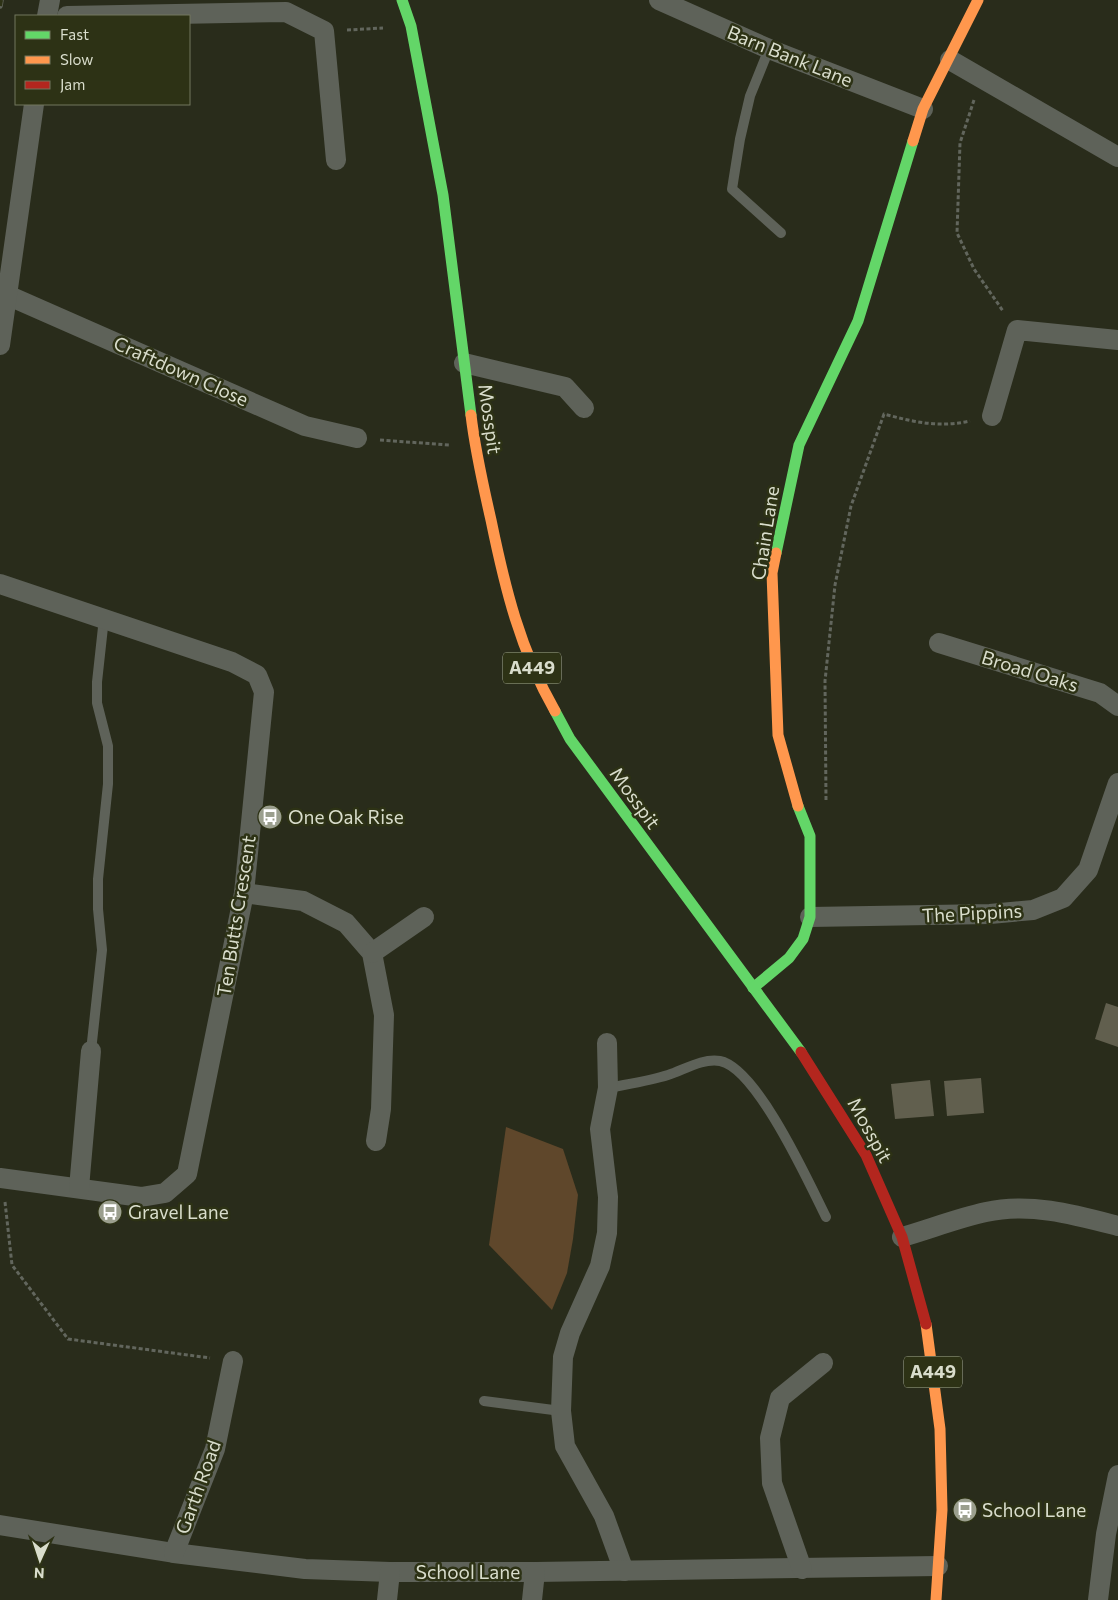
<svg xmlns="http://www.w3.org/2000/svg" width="1118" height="1600" font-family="Commissioner,sans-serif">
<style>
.green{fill:#5f472b}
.building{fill:#615f4e}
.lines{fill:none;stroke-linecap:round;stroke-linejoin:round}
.path{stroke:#62665d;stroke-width:3;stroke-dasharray:4 2.5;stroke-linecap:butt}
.lane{stroke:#5e6259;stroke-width:10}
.street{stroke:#5e6259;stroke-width:20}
.fast{stroke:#63d668;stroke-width:11}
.slow{stroke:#ff974d;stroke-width:11}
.jam{stroke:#b3261e;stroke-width:11}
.rail-casing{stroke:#606359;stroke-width:5.5}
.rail{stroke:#2d3215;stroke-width:4;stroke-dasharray:11;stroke-linecap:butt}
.labels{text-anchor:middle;stroke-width:5;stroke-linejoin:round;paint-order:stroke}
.shield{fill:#2d3215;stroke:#a5aa95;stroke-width:1}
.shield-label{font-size:18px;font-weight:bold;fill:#d9ddcc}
.street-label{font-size:19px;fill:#d9ddcc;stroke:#2d3215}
.poi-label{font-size:19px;fill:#d9ddcc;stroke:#2d3215;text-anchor:start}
</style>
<rect width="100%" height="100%" fill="#292c1b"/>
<path class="green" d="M506,1127L563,1149L578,1195L573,1239L567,1273L552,1310L489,1245Z"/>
<g class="building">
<path d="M1106,1003L1118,1007V1047L1095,1039Z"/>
<path d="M981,1078L984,1113L947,1116L944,1081Z"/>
<path d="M930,1080L934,1116L895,1119L891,1084Z"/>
</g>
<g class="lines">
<g class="path">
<path d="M347,30L383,28"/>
<path d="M974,100L960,143L957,233L974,269L1003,311"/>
<path d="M380,440L449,445"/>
<path d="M826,800L825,681L835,585L851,506L884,414C913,422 940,428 970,421"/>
<path d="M5,1202L12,1265L68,1339L210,1358"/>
</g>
<g class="lane">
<path d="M769,49L750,96L740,139L732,189L781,233"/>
<path d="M91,1051L102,950L98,909V879L108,784V746L97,703V682L104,618"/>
<path d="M608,1088C628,1084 649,1081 668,1075C684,1070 702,1058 720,1061C757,1068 809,1183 826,1217"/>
<path d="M484,1401L561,1411"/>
</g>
<g class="street">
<path d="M659,0L769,49L923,109"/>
<path d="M47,16L50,0"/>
<path d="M67,16L286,12L324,31L336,160"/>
<path d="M950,60L1118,157"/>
<path d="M7,295L305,426L357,438"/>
<path d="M0,345L34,104"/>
<path d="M464,363L565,387L584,408"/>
<path d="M992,416L1017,330L1118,340"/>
<path d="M0,584L232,662L257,675L264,692L244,893L187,1174L165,1193L141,1197L0,1178"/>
<path d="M939,643L1100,693L1118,706"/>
<path d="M244,893L303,901L346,923L372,953L384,1015L381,1109L376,1141"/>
<path d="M810,917L990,914L1033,910L1063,898L1088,870L1118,783"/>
<path d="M372,953L424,917"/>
<path d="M607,1043L608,1088L600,1129L608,1197L607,1233L600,1266L570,1333L563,1357L561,1411L565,1446L604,1516L624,1571"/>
<path d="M79,1188L91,1051"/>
<path d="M902,1237C930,1229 958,1218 986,1212C1030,1202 1076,1215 1118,1226"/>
<path d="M0,1525L174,1553L305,1569L390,1572H535L938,1566"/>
<path d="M174,1553L215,1449L233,1361"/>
<path d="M802,1569L772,1483L770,1438L780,1398L823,1363"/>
<path d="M387,1600L390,1572"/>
<path d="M532,1600L535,1572"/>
<path d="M1098,1600L1106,1534L1118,1475"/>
</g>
<g class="fast">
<path d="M402,0L411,26L443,195L471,415"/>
<path d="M776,553L799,445L858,321L913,141"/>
<path d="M555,711L570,739L801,1052"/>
<path d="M753,988L789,958L803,939L810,917V836L798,806"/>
</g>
<g class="slow">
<path d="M913,141L923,109L978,0"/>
<path d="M471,415C475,450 483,485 491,520C505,588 520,650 555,711"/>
<path d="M776,553L772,573L778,735L798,806"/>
<path d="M926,1324L940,1429L942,1510L936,1600"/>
</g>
<path class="jam" d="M801,1052L866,1155L902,1237L926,1324"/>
<defs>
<path id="rail" d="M0,6L1,0"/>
</defs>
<use href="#rail" class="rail-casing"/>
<use href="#rail" class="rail"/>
</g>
<defs>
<symbol id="bus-disc" viewBox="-11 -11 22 22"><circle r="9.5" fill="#9b9f8e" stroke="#2d3215"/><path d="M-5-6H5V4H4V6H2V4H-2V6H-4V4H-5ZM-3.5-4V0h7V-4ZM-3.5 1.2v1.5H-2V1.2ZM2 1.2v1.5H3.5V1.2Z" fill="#fff"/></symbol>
</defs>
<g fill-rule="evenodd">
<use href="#bus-disc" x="256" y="803" width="28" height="28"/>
<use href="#bus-disc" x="96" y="1198" width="28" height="28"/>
<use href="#bus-disc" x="951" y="1496" width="28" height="28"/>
</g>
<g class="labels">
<g class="shield">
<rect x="503" y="652.5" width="58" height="31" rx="4"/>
<rect x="904" y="1356.5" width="58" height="31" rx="4"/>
</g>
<g class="shield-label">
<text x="532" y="674">A449</text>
<text x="933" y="1378">A449</text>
</g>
<g class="street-label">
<text transform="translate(790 56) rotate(22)" y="7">Barn Bank Lane</text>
<text transform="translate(181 371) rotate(24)" y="7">Craftdown Close</text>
<text transform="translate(490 419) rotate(82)" y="7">Mosspit</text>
<text transform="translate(765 533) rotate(-81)" y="7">Chain Lane</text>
<text transform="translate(1030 671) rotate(17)" y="7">Broad Oaks</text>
<text transform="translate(635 798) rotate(54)" y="7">Mosspit</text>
<text transform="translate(972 913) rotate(-3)" y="7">The Pippins</text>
<text transform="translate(236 916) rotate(-81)" y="7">Ten Butts Crescent</text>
<text transform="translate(870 1130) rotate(61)" y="7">Mosspit</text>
<text transform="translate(198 1487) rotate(-70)" y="7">Garth Road</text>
<text x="468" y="1579">School Lane</text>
</g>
<g class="poi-label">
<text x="288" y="824">One Oak Rise</text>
<text x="128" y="1219">Gravel Lane</text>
<text x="982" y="1517">School Lane</text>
</g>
</g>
<rect x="15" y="15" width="175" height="90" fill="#2d3215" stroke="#72765e"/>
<rect x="25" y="31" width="25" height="8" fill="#63d668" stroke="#72765e"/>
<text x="60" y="40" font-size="15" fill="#d9ddcc">Fast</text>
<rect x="25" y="56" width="25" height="8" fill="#ff974d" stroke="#72765e"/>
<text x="60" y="65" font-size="15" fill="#d9ddcc">Slow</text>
<rect x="25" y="81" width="25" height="8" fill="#b3261e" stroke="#72765e"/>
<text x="60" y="90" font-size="15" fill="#d9ddcc">Jam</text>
<g transform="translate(40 1560) rotate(183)" stroke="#2d3215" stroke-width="4" paint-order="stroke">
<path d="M0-4L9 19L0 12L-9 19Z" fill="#d9ddcc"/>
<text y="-8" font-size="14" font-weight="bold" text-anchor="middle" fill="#d9ddcc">N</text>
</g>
</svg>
